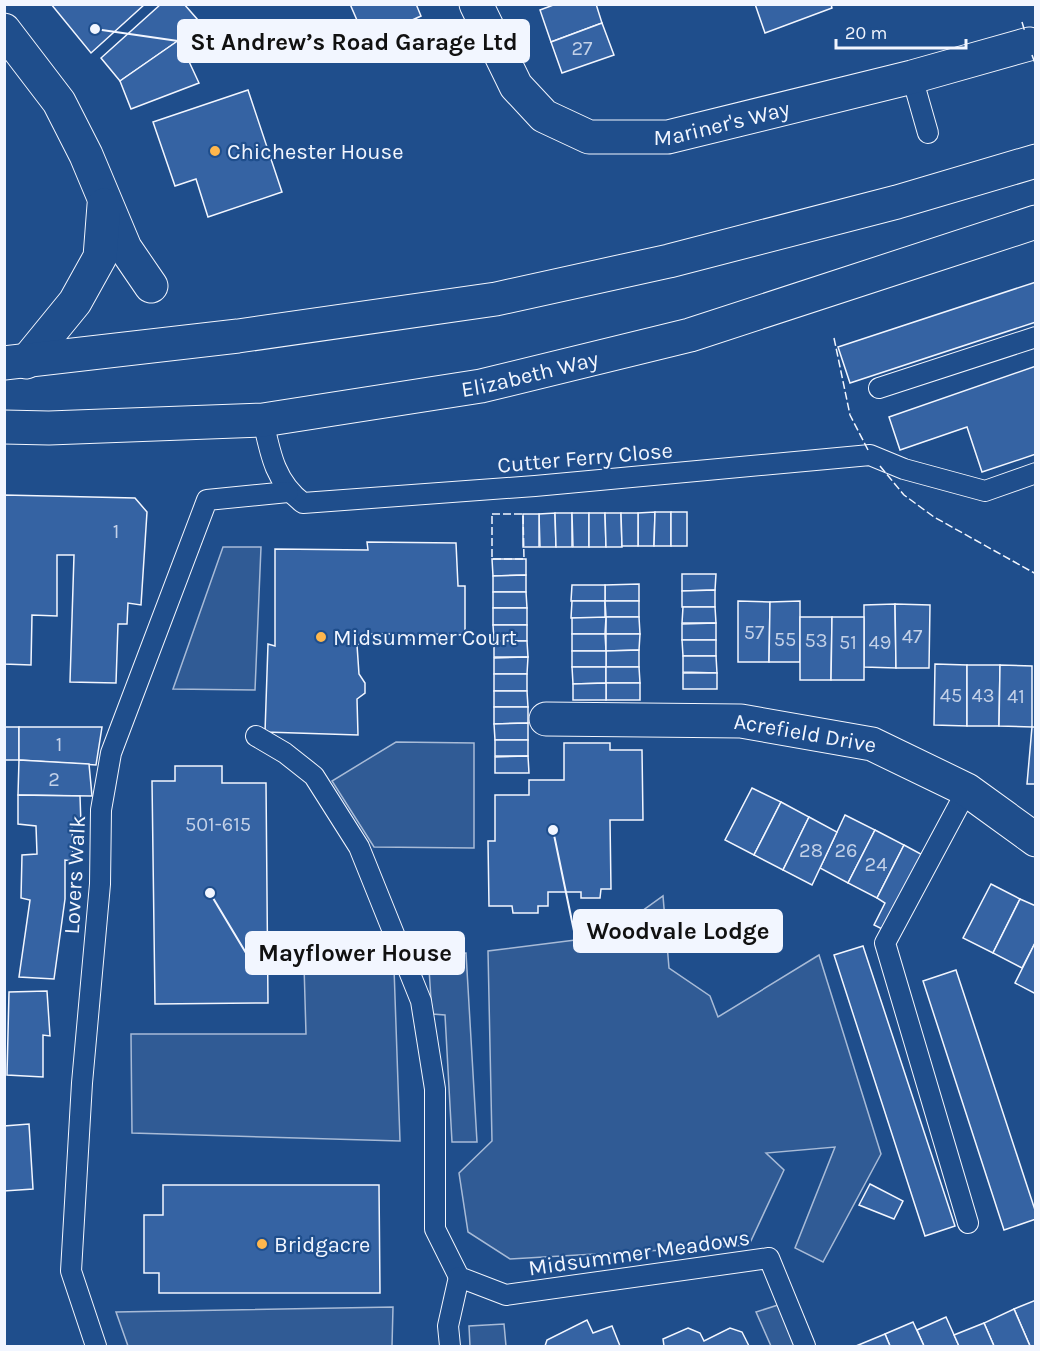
<svg xmlns="http://www.w3.org/2000/svg" width="1040" height="1351" font-family="Karla,sans-serif">
<style>
.built{fill:#305b95;stroke:#a8bbd7;stroke-width:1.5}
.building{fill:#3563a3;stroke:#f2f6ff;stroke-width:1.5}
.lines{fill:none;stroke-linecap:round;stroke-linejoin:round}
.service-casing{stroke:#f2f6ff;stroke-width:22}
.minor-casing{stroke:#f2f6ff;stroke-width:35}
.primary-casing{stroke:#f2f6ff;stroke-width:35}
.service{stroke:#1f4e8c;stroke-width:20}
.minor{stroke:#1f4e8c;stroke-width:33}
.primary{stroke:#1f4e8c;stroke-width:33}
.fence{stroke:#f2f6ff;stroke-width:1.5;stroke-dasharray:8 3;stroke-linecap:butt}
.poi-dot{fill:#ffb74d;stroke:#1f4e8c;stroke-width:2}
.labels{text-anchor:middle;stroke-width:4.5;stroke-linejoin:round;paint-order:stroke}
.number-label{font-size:20px;fill:#c3d1e8}
.street-label{font-size:22px;fill:#f2f6ff;stroke:#1f4e8c}
.poi-label{font-size:22px;fill:#f2f6ff;stroke:#1f4e8c;text-anchor:start}
.leader{fill:none;stroke:#f2f6ff;stroke-width:2}
.callout-dot{fill:#f2f6ff;stroke:#1f4e8c;stroke-width:2}
.callout{fill:#f2f6ff;stroke:#f2f6ff;stroke-width:2}
.callout-label{font-size:24px;text-anchor:middle;font-weight:bold;fill:#111}
</style>
<rect width="100%" height="100%" fill="#1f4e8c"/>
<g class="built">
<path d="M223,547H261L255,690L173,689Z"/>
<path d="M396,742L474,743V848L374,847L332,781Z"/>
<path d="M663,896L669,968L710,996L718,1017L819,955L881,1154L823,1262L795,1248L835,1147L766,1153L784,1170L749,1245L510,1259L468,1232L459,1173L492,1141L488,951L607,936Z"/>
<path d="M466,953L477,1142H452L445,1015L432,1014L428,954Z"/>
<path d="M304,965L394,968L400,1141L132,1133L131,1034H306Z"/>
<path d="M778,1305L795,1346H771L756,1312Z"/>
<path d="M393,1307L392,1346H128L116,1312Z"/>
<path d="M504,1324L506,1346H470L469,1326Z"/>
</g>
<g class="building">
<path d="M51,4H145L91,53Z"/>
<path d="M161,4H184L198,20L179,40L120,81L101,58Z"/>
<path d="M350,4H416L421,16L366,41Z"/>
<path d="M556,4H596L602,23L551,42L540,10Z"/>
<path d="M755,4H831L832,8L765,33Z"/>
<path d="M602,23L614,55L562,73L551,42Z"/>
<path d="M179,40L199,83L131,109L120,81Z"/>
<path d="M248,90L282,192L208,217L196,179L175,186L153,122Z"/>
<path d="M1036,282V322L850,383L838,347Z"/>
<path d="M1036,366V454L982,472L967,427L900,450L889,417Z"/>
<path d="M4,495L135,498L147,512L141,605L128,603L127,624H118L116,683L70,682L74,555H57V616L32,615L31,665L4,664Z"/>
<path d="M655,512L654,546H638V513Z"/>
<path d="M655,512H671V546H654Z"/>
<rect x="671" y="512" width="16" height="34"/>
<path d="M555,513L556,547H540L539,514Z"/>
<path d="M555,513H572V547H556Z"/>
<path d="M572,513H589V547H573Z"/>
<path d="M589,513H605L606,547H589Z"/>
<path d="M605,513H621L622,547H606Z"/>
<path d="M621,513H638V546H622Z"/>
<rect x="523" y="514" width="16" height="33"/>
<path d="M367,542L456,543L458,586H465V635L423,634L416,640H408L402,634H371L357,645L359,674L365,683V693L357,699L358,735L265,732L268,644L275,646V549L368,550Z"/>
<path d="M492,559H526V575L493,576Z"/>
<path d="M682,574H716L715,590L682,591Z"/>
<path d="M526,575V592H493V576Z"/>
<path d="M639,584V601H605V585Z"/>
<path d="M572,585H605V601H571Z"/>
<path d="M715,590V607H682V591Z"/>
<path d="M493,592H526L527,608H493Z"/>
<path d="M572,601H605V618H571Z"/>
<path d="M605,601H639V617H606Z"/>
<path d="M738,601L770,602L769,662H738Z"/>
<path d="M800,601V662H769L770,602Z"/>
<path d="M895,604L896,668L864,667V605Z"/>
<path d="M895,604L930,605L929,668H896Z"/>
<path d="M683,607H715L716,623H682Z"/>
<rect x="493" y="608" width="34" height="17"/>
<path d="M606,617H639L640,634H606Z"/>
<path d="M606,617L605,634H572V618Z"/>
<path d="M800,617H832L831,680H800Z"/>
<path d="M832,617H864V680H831Z"/>
<path d="M716,623V640H682V624Z"/>
<path d="M493,625H527V641H494Z"/>
<path d="M572,634H605L606,651H572Z"/>
<path d="M606,634H640L639,650L606,651Z"/>
<path d="M682,640H716V656H683Z"/>
<path d="M494,641H527L528,657H494Z"/>
<path d="M639,650V667H606V651Z"/>
<rect x="572" y="651" width="34" height="16"/>
<path d="M683,656H716L717,673L683,672Z"/>
<path d="M528,657L527,674H494V658Z"/>
<path d="M935,664L967,665V726L934,725Z"/>
<path d="M967,665H1000L999,726H967Z"/>
<path d="M1000,665L1032,666V727L999,726Z"/>
<path d="M572,667H606V683L573,684Z"/>
<path d="M606,667H639L640,683H606Z"/>
<rect x="683" y="673" width="34" height="16"/>
<rect x="494" y="674" width="33" height="17"/>
<rect x="606" y="683" width="34" height="17"/>
<path d="M606,683V700H573V684Z"/>
<path d="M494,691H527L528,707H494Z"/>
<path d="M494,707H528V723L494,724Z"/>
<path d="M528,723V740H495L494,724Z"/>
<rect x="4" y="727" width="15" height="33"/>
<path d="M19,727H102L96,765L19,760Z"/>
<path d="M1032,727H1036V784H1027Z"/>
<rect x="495" y="740" width="33" height="16"/>
<path d="M564,743H610V750H642L643,820H610L611,889H601L600,898H581V892H548V906H538V913H513L512,906H489L488,841H495V795H529V780H564Z"/>
<path d="M528,756L529,773H495V757Z"/>
<path d="M19,760L89,764L92,796L18,795Z"/>
<path d="M175,766H222V783H266L268,1003L155,1004L152,781H175Z"/>
<path d="M752,788L781,802L754,855L725,840Z"/>
<path d="M18,795L80,796L81,825H72L73,861L65,860V899L54,979L19,977L30,900L21,898L22,855L37,854L36,826L18,824Z"/>
<path d="M781,802L809,817L783,870L754,855Z"/>
<path d="M845,815L875,830L848,883L820,868Z"/>
<path d="M809,817L837,832L812,885L783,870Z"/>
<path d="M875,830L904,845L877,898L848,883Z"/>
<path d="M904,845L932,860L896,936L874,925L885,903L877,898Z"/>
<path d="M991,884L1020,899L993,953L963,938Z"/>
<path d="M1020,899L1036,906V941L1022,968L993,953Z"/>
<path d="M1036,941V994L1015,983Z"/>
<path d="M863,946L955,1226L925,1236L834,955Z"/>
<path d="M956,970L1036,1213V1219L1004,1230L923,981Z"/>
<path d="M47,991L50,1036L43,1035V1077L7,1075L9,992Z"/>
<path d="M29,1124L33,1189L4,1191V1126Z"/>
<path d="M870,1184L903,1201L894,1219L859,1205Z"/>
<path d="M163,1185H379L380,1293H159V1273H144V1215H163Z"/>
<path d="M1036,1300V1346H1030L1014,1309Z"/>
<path d="M1014,1309L1030,1346H994L984,1323Z"/>
<path d="M946,1317L959,1346H924L917,1330Z"/>
<path d="M587,1320L593,1333L612,1326L620,1346H545L547,1340Z"/>
<path d="M913,1322L924,1346H890L885,1334Z"/>
<path d="M984,1323L994,1346H959L954,1335Z"/>
<path d="M688,1328L700,1333L704,1341L730,1328L742,1332L749,1346H664L663,1339Z"/>
<path d="M885,1334L890,1346H856Z"/>
</g>
<g class="lines">
<defs>
<g id="service">
<path d="M912,77L928,133"/>
<path d="M879,388L1036,337"/>
<path d="M263,420C270,453 275,482 303,503L535,486L870,455L904,469L985,491L1036,473"/>
<path d="M256,736L285,753L314,776L359,847L421,1001L435,1089V1229L459,1277L506,1295L769,1258L805,1346"/>
<path d="M967,790L885,943L968,1223"/>
<path d="M96,1346L71,1271L82,1083L100,884L101,810L111,753L207,500L288,492"/>
<path d="M450,1346L448,1326L459,1277"/>
</g>
<g id="minor">
<path id="s1" d="M476,4L516,86L544,116L589,137H668L912,77L1029,44"/>
<path d="M4,30L59,102L86,155L125,248L151,286"/>
<path d="M26,362L75,302L100,257L104,205"/>
<path id="s2" d="M546,719L741,721L872,744L967,790L1036,840"/>
</g>
<g id="primary">
<path d="M4,363L238,336L496,299L669,261L897,202L1036,161"/>
<path id="s3" d="M4,427L49,428L263,420L481,386L690,335L1036,222"/>
</g>
</defs>
<use href="#service" class="service-casing"/>
<use href="#minor" class="minor-casing"/>
<use href="#primary" class="primary-casing"/>
<use href="#service" class="service"/>
<use href="#minor" class="minor"/>
<use href="#primary" class="primary"/>
<g class="fence">
<path d="M1022,22L1025,32"/>
<path d="M1032,55L1036,66"/>
<path d="M834,338L850,415L868,450"/>
<path d="M880,466L904,495L934,517L1036,574"/>
<path d="M492,514H523L524,559H492Z"/>
</g>
</g>
<g class="poi-dot">
<circle cx="215" cy="151" r="6"/>
<circle cx="321" cy="637" r="6"/>
<circle cx="262" cy="1244" r="6"/>
</g>
<g class="labels">
<g class="number-label">
<text x="582" y="55">27</text>
<text x="116" y="538">1</text>
<text x="754" y="639">57</text>
<text x="912" y="643">47</text>
<text x="785" y="646">55</text>
<text x="816" y="647">53</text>
<text x="848" y="649">51</text>
<text x="880" y="649">49</text>
<text x="951" y="702">45</text>
<text x="983" y="702">43</text>
<text x="1016" y="703">41</text>
<text x="59" y="751">1</text>
<text x="54" y="786">2</text>
<text x="218" y="831">501-615</text>
<text x="811" y="857">28</text>
<text x="846" y="857">26</text>
<text x="876" y="871">24</text>
</g>
<g class="street-label">
<text dy="8" stroke="none"><textPath href="#s1" startOffset="316">Mariner's Way</textPath></text>
<text dy="8" stroke="none"><textPath href="#s3" startOffset="530">Elizabeth Way</textPath></text>
<text transform="translate(585 457) rotate(-5)" y="8">Cutter Ferry Close</text>
<text dy="8" stroke="none"><textPath href="#s2" startOffset="260">Acrefield Drive</textPath></text>
<text transform="translate(74 875) rotate(-87)" y="8">Lovers Walk</text>
<text transform="translate(639 1252) rotate(-8)" y="8">Midsummer Meadows</text>
</g>
<g class="poi-label">
<text x="227" y="159">Chichester House</text>
<text x="333" y="645">Midsummer Court</text>
<text x="274" y="1252">Bridgacre</text>
</g>
</g>
<path class="leader" d="M95 29L178 41M553 830L574 931M210 893L246 953"/>
<g class="callout-dot">
<circle cx="95" cy="29" r="6"/>
<circle cx="553" cy="830" r="6"/>
<circle cx="210" cy="893" r="6"/>
</g>
<g class="callout">
<rect x="178" y="20" width="351" height="42" rx="6"/>
<rect x="574" y="910" width="208" height="42" rx="6"/>
<rect x="246" y="932" width="218" height="42" rx="6"/>
</g>
<g class="callout-label">
<text x="354" y="50">St Andrew’s Road Garage Ltd</text>
<text x="678" y="939">Woodvale Lodge</text>
<text x="355" y="961">Mayflower House</text>
</g>
<rect width="1040" height="1351" fill="none" stroke="#f2f6ff" stroke-width="12"/>
<path d="M836 39v9h130v-9" fill="none" stroke="#f2f6ff" stroke-width="3"/>
<text x="845" y="39" font-size="18" fill="#f2f6ff" stroke="#1f4e8c" stroke-width="4.5" paint-order="stroke">20 m</text>
</svg>
